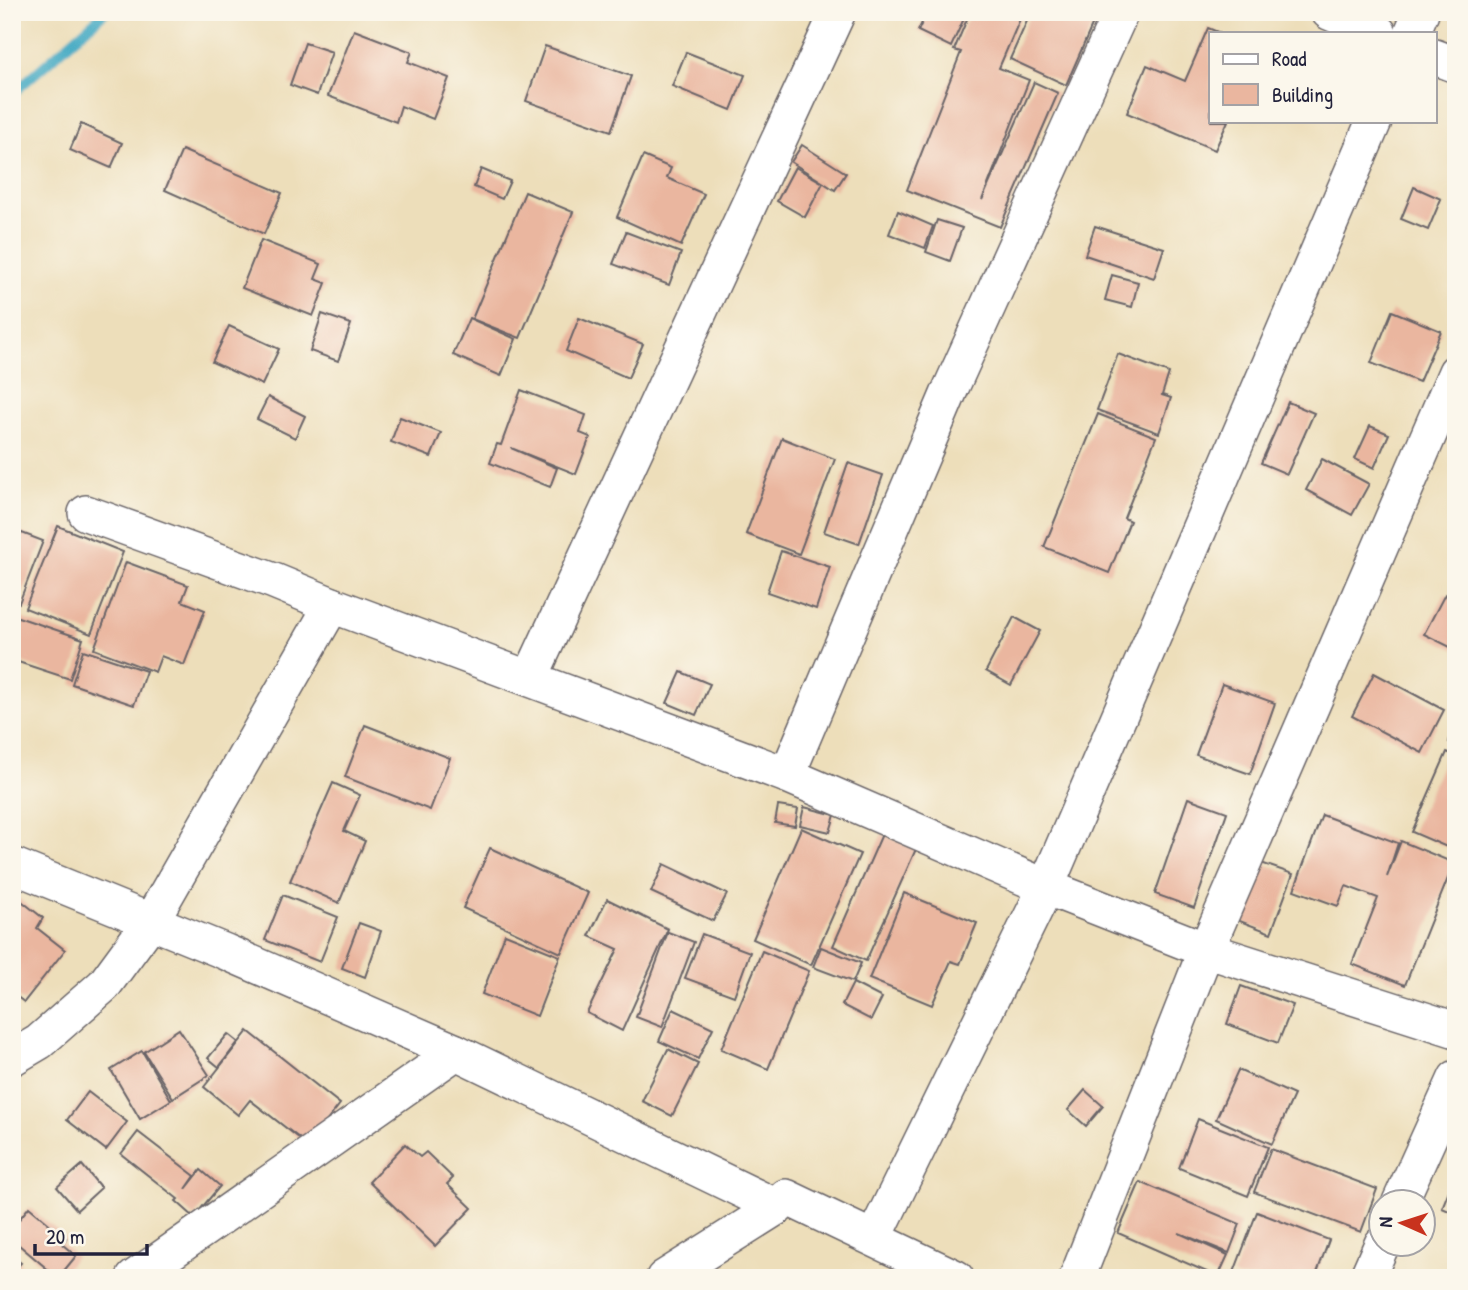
<svg xmlns="http://www.w3.org/2000/svg" width="1468" height="1290" font-family="'Patrick Hand',sans-serif">
<style>
.lines{fill:none;stroke-linecap:round;stroke-linejoin:round}
.stream{stroke:#43a9c3;stroke-width:10}
.building{fill:#eab69f}
.street-casing{stroke:#696467;stroke-width:38}
.street{stroke:#fff;stroke-width:35}
</style>
<rect width="100%" height="100%" fill="#fbf7ec"/>
<filter id="ink" filterUnits="userSpaceOnUse"><feTurbulence type="fractalNoise" baseFrequency=".0143" numOctaves="2"/><feDisplacementMap in="SourceGraphic" scale="14" xChannelSelector="R" yChannelSelector="G"/><feConvolveMatrix kernelMatrix="1 2 1 2 8 2 1 2 1" color-interpolation-filters="sRGB"/></filter>
<filter id="wash" filterUnits="userSpaceOnUse"><feTurbulence type="fractalNoise" baseFrequency=".00686" numOctaves="4" result="noise"/><feDisplacementMap in="SourceGraphic" scale="28" xChannelSelector="R" yChannelSelector="G"/><feGaussianBlur stdDeviation="1.57" result="paint"/><feColorMatrix in="noise" values="0 0 0 0 0 0 0 0 0 0 0 0 0 0 0 0 0 1.4 0 .05"/><feComposite in="paint" operator="in"/></filter>
<g filter="url(#wash)">
<rect width="100%" height="100%" fill="#eddeba"/>
<g class="lines">
<path class="stream" d="M12,94L105,12"/>
</g>
<g id="blocks">
<g class="building">
<path d="M927,12H967L951,47L918,31Z"/>
<path d="M970,12H1023L999,68L1029,80L982,200L1034,82L1058,93L1000,227L907,190L961,52L954,50Z"/>
<path d="M1031,12H1098L1066,85L1010,59Z"/>
<path d="M1208,28L1220,33H1211V121H1228L1215,150L1127,113L1147,65L1185,81Z"/>
<path d="M354,30L412,52L408,62L449,78L433,119L401,106L396,122L328,96Z"/>
<path d="M305,43L332,52L317,95L290,85Z"/>
<path d="M545,46L631,76L611,131L526,101Z"/>
<path d="M686,52L745,75L731,110L672,86Z"/>
<path d="M81,124L122,143L111,168L70,150Z"/>
<path d="M802,145L846,173L835,190L791,162Z"/>
<path d="M182,150L282,193L264,234L165,190Z"/>
<path d="M643,156L671,168L667,178L704,194L681,246L617,217Z"/>
<path d="M795,167L823,183L805,217L777,201Z"/>
<path d="M481,169L510,181L502,199L474,187Z"/>
<path d="M1414,187L1441,199L1428,230L1401,219Z"/>
<path d="M525,192L573,212L520,338L472,319Z"/>
<path d="M898,211L933,226L925,248L889,234Z"/>
<path d="M937,220L962,228L950,261L926,252Z"/>
<path d="M1095,226L1164,248L1154,278L1085,255Z"/>
<path d="M626,232L681,253L669,285L613,264Z"/>
<path d="M261,240L321,264L315,279L326,283L313,316L242,288Z"/>
<path d="M1112,275L1138,282L1132,307L1105,300Z"/>
<path d="M1392,311L1441,331L1419,382L1371,363Z"/>
<path d="M322,314L351,324L338,361L310,351Z"/>
<path d="M469,318L516,339L501,376L453,355Z"/>
<path d="M579,318L643,344L628,378L566,351Z"/>
<path d="M229,326L279,349L262,385L212,362Z"/>
<path d="M1118,354L1169,373L1162,395L1171,398L1159,433L1097,410Z"/>
<path d="M521,390L586,415L580,433L590,437L576,474L511,448L557,468L550,487L490,463L497,444L501,445Z"/>
<path d="M268,397L305,416L295,438L257,419Z"/>
<path d="M1288,402L1314,413L1287,474L1261,463Z"/>
<path d="M1098,414L1156,437L1124,518L1130,521L1109,573L1044,547Z"/>
<path d="M400,417L441,433L431,457L391,442Z"/>
<path d="M1370,426L1389,434L1374,468L1355,459Z"/>
<path d="M782,438L835,459L799,554L746,534Z"/>
<path d="M1322,459L1369,484L1352,515L1306,490Z"/>
<path d="M848,463L883,475L859,544L824,532Z"/>
<path d="M58,526L123,552L91,634L25,608Z"/>
<path d="M14,530L43,541L19,603L12,600V534Z"/>
<path d="M781,551L830,567L816,609L767,592Z"/>
<path d="M126,562L188,585L182,601L205,610L184,665L161,656L155,672L94,649Z"/>
<path d="M1445,594L1456,600V650L1424,634Z"/>
<path d="M12,615L83,639L70,679L12,660Z"/>
<path d="M1014,617L1040,631L1011,685L986,671Z"/>
<path d="M83,650L146,671L134,705L72,684Z"/>
<path d="M681,672L710,684L696,715L667,703Z"/>
<path d="M1374,673L1444,710L1422,753L1352,716Z"/>
<path d="M1222,684L1275,703L1250,774L1196,755Z"/>
<path d="M1455,718H1456V744L1449,742Z"/>
<path d="M365,725L450,758L430,810L345,777Z"/>
<path d="M1447,752L1456,756V851L1412,832Z"/>
<path d="M333,783L360,795L344,831L365,841L339,903L290,881Z"/>
<path d="M1188,798L1227,812L1194,908L1155,894Z"/>
<path d="M778,806L798,809L795,826L775,823Z"/>
<path d="M804,807L835,815L830,832L800,825Z"/>
<path d="M1322,815L1398,843L1387,877L1401,841L1454,863L1405,985L1352,964L1378,898L1346,886L1338,906L1294,890Z"/>
<path d="M801,828L860,854L811,965L753,939Z"/>
<path d="M882,834L916,849L866,961L833,946Z"/>
<path d="M490,848L588,893L561,953L463,908Z"/>
<path d="M1258,862L1293,874L1271,933L1237,920Z"/>
<path d="M664,864L727,894L713,921L651,892Z"/>
<path d="M904,893L977,923L960,964L951,961L932,1005L869,979Z"/>
<path d="M14,895L43,918L37,928L65,950L24,1002L12,993V898Z"/>
<path d="M283,895L338,917L320,962L265,940Z"/>
<path d="M607,899L668,929L622,1031L587,1013L618,949L589,936Z"/>
<path d="M359,923L381,931L365,977L342,968Z"/>
<path d="M668,932L694,942L662,1027L636,1017Z"/>
<path d="M505,934L560,956L537,1016L482,994Z"/>
<path d="M702,934L750,952L734,996L685,978Z"/>
<path d="M821,947L861,963L853,982L813,967Z"/>
<path d="M762,951L809,971L768,1069L721,1049Z"/>
<path d="M853,983L882,998L871,1020L842,1005Z"/>
<path d="M1241,986L1293,1005L1278,1043L1227,1024Z"/>
<path d="M673,1009L713,1028L698,1059L659,1041Z"/>
<path d="M179,1029L209,1075L173,1098L144,1052Z"/>
<path d="M248,1031L340,1104L308,1145L250,1100L238,1115L204,1087Z"/>
<path d="M228,1034L238,1042L219,1067L208,1058Z"/>
<path d="M668,1049L698,1064L672,1116L642,1101Z"/>
<path d="M142,1051L171,1100L140,1119L111,1070Z"/>
<path d="M1238,1070L1294,1095L1272,1144L1216,1119Z"/>
<path d="M1085,1090L1103,1106L1086,1126L1068,1110Z"/>
<path d="M88,1092L127,1122L106,1150L67,1120Z"/>
<path d="M1198,1119L1268,1147L1248,1196L1179,1168Z"/>
<path d="M138,1132L195,1176L186,1189L201,1170L220,1186L194,1217L176,1201L178,1199L121,1154Z"/>
<path d="M405,1144L420,1157L426,1152L453,1178L447,1184L472,1208L435,1246L369,1182Z"/>
<path d="M1271,1149L1377,1189L1361,1232L1254,1192Z"/>
<path d="M82,1165L101,1188L77,1210L57,1187Z"/>
<path d="M1140,1182L1240,1224L1229,1253L1179,1233L1228,1255L1218,1277L1118,1233Z"/>
<path d="M1452,1183L1456,1185V1214L1442,1208Z"/>
<path d="M29,1207L66,1238L62,1244L76,1256L58,1278L12,1239V1228Z"/>
<path d="M1257,1212L1329,1240L1315,1278H1239L1233,1275Z"/>
<path d="M12,1256L21,1263L12,1273Z"/>
</g>
</g>
</g>
<g filter="url(#ink)">
<use href="#blocks" fill-opacity="0" stroke="#696467" stroke-width="2"/>
<g class="lines">
<defs>
<g id="street">
<path d="M1329,12L1379,33"/>
<path d="M1412,33L1421,12"/>
<path d="M1435,57L1456,65"/>
<path d="M86,513L274,581L332,605L787,775L1046,887L1206,950L1456,1030"/>
<path d="M530,678L838,12"/>
<path d="M787,775L950,390L1121,12"/>
<path d="M12,865L226,952L456,1052L777,1207L786,1197L956,1278"/>
<path d="M12,1058L39,1042L104,985L151,921L332,605"/>
<path d="M1400,1202L1456,1078"/>
<path d="M874,1238L1046,887L1374,121"/>
<path d="M134,1278L456,1052"/>
<path d="M664,1278L777,1207"/>
<path d="M1077,1278L1206,950L1456,372"/>
<path d="M1367,1278L1382,1244"/>
</g>
</defs>
<use href="#street" class="street-casing"/>
<use href="#street" class="street"/>
</g>
</g>
<rect width="1468" height="1290" fill="none" stroke="#fbf7ec" stroke-width="42"/>
<rect x="1209" y="32" width="228" height="91" fill="#fbf7ec" stroke="#a4a2a5" stroke-width="2"/>
<rect x="1223" y="54" width="35" height="10" fill="#ffffff" stroke="#a4a2a5" stroke-width="2"/>
<text x="1272" y="66" font-size="21" fill="#22223b">Road</text>
<rect x="1223" y="84" width="35" height="21" fill="#eab69f" stroke="#a4a2a5" stroke-width="2"/>
<text x="1272" y="102" font-size="21" fill="#22223b">Building</text>
<g transform="translate(1402 1223) rotate(273)"><circle r="33" fill="#fbf7ec" stroke="#a4a2a5" stroke-width="2"/>
<path d="M0-5L12 26L0 18L-12 26Z" fill="#c8321e"/>
<text y="-10" font-size="19" font-weight="bold" text-anchor="middle" fill="#22223b">N</text>
</g>
<path d="M35 1244v10h112v-10" fill="none" stroke="#22223b" stroke-width="3.5"/>
<text x="46" y="1244" font-size="21" fill="#22223b" stroke="#fbf7ec" stroke-width="5" paint-order="stroke">20 m</text>
</svg>
